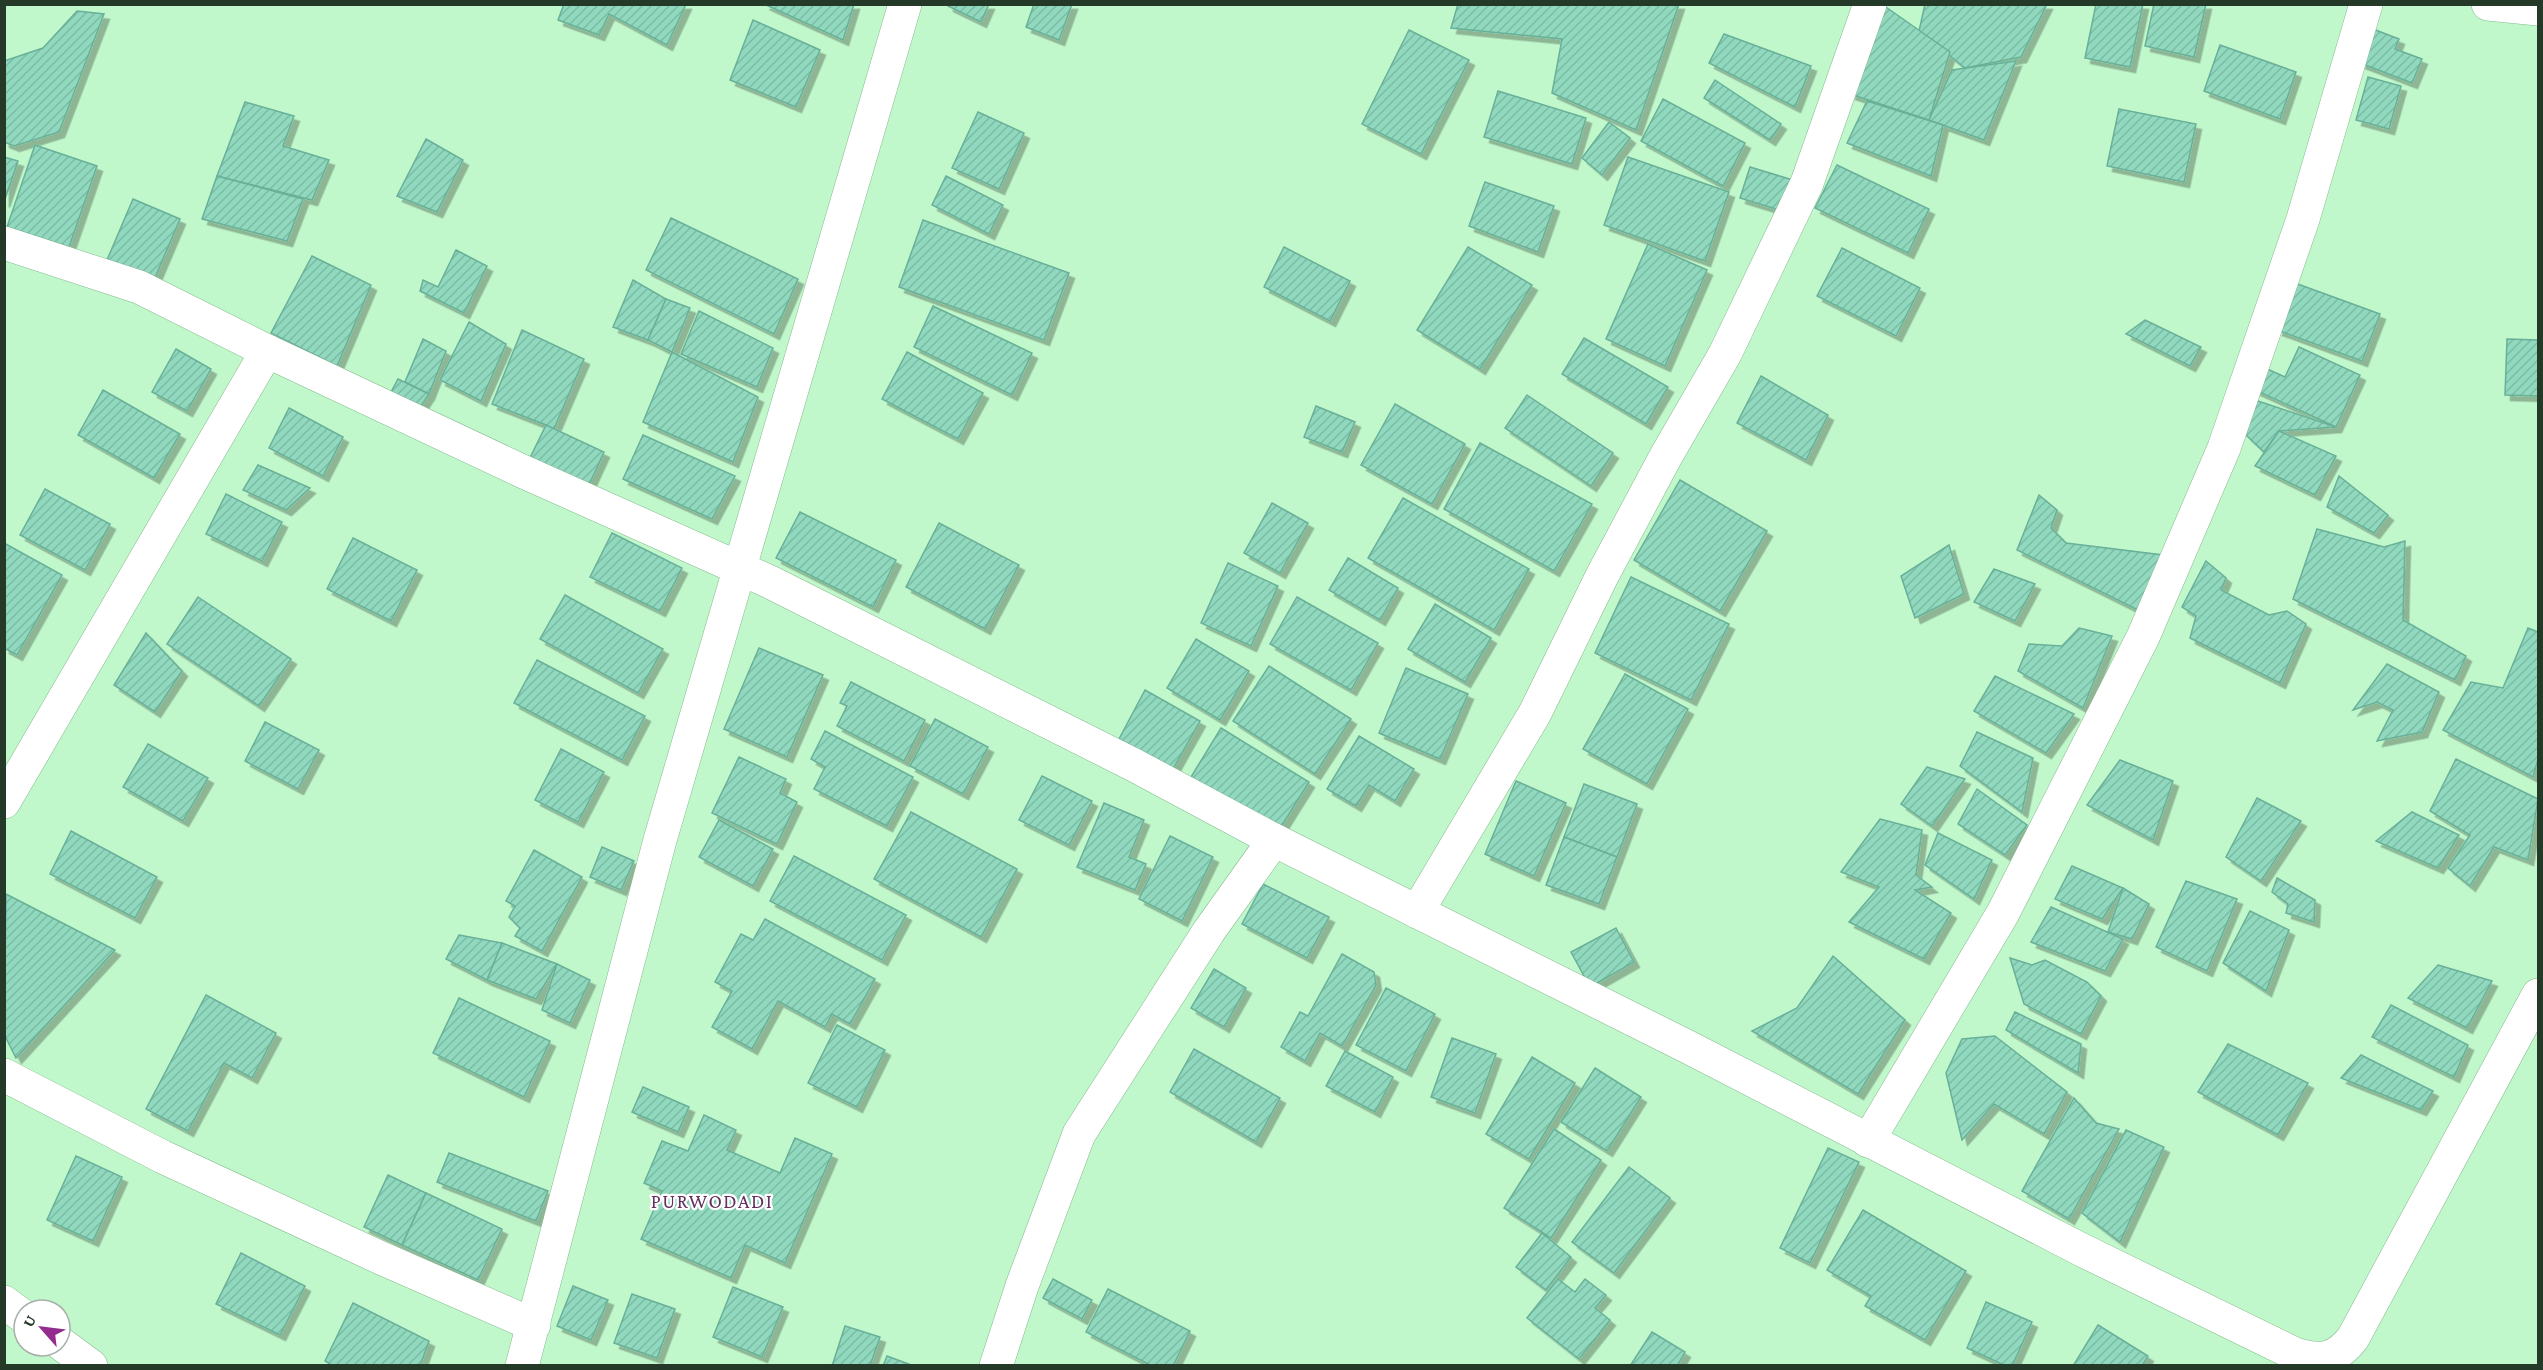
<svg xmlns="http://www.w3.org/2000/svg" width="2543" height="1370" font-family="'Crimson Pro',serif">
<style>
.building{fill:url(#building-hatch);stroke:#68b098;stroke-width:1.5;filter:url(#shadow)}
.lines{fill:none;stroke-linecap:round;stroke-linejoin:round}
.minor-casing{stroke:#85b98f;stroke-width:34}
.minor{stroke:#fff;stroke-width:33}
.labels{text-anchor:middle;stroke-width:4.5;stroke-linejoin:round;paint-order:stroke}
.quarter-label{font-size:20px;letter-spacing:1.5px;fill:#643060;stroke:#fff}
</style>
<defs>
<pattern id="building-hatch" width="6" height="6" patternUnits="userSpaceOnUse" patternTransform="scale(1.5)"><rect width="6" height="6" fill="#90d9bf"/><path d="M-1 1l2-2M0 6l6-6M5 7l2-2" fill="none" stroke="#7cbba4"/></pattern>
<filter id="shadow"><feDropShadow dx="5.5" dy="5.5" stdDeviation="0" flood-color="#0004"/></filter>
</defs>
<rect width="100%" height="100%" fill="#c1f8cb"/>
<g class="building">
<path d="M564,4H686L667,45L609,14L599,35L558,20Z"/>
<path d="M764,4H854L843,40Z"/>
<path d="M948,4H989L981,22L948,6Z"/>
<path d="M1034,4H1072L1059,40L1026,27Z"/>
<path d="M1458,4H1679L1636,130L1552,93L1562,39L1451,28Z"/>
<path d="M1925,4H2047L2021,57L1965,68L1919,31Z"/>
<path d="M2096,4H2143L2130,67L2085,58Z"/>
<path d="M2154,4H2206L2194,57L2145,46Z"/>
<path d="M1883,5L1950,52L1929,120L1850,94Z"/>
<path d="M77,11L104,14L59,132L14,146L4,142V61L43,48Z"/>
<path d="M753,20L820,50L796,107L730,80Z"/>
<path d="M2373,29L2399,39L2395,49L2422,59L2412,83L2360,63Z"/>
<path d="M1409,30L1469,60L1421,154L1362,124Z"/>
<path d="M1724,34L1811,66L1795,107L1709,63Z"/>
<path d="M2220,45L2296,72L2280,119L2204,91Z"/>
<path d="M2016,61L1984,140L1929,120L1952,70Z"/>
<path d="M2368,77L2401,86L2389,129L2356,120Z"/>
<path d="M1715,80L1781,124L1770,140L1704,98Z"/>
<path d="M1498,91L1586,118L1572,164L1484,137Z"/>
<path d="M1663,99L1745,143L1723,186L1641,141Z"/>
<path d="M1867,101L1943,125L1931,176L1847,143Z"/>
<path d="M245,102L294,116L283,146L329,160L312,200L217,176Z"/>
<path d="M2119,109L2196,124L2184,182L2107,166Z"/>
<path d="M978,112L1024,133L999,189L952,168Z"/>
<path d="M1609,122L1630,138L1602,175L1582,158Z"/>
<path d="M426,139L463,160L437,212L397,196Z"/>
<path d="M35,145L97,166L69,247L7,227Z"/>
<path d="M4,157L18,161L4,202Z"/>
<path d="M1628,157L1729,192L1705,261L1604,225Z"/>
<path d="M1837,165L1929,209L1908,253L1815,208Z"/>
<path d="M1750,167L1796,181L1786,212L1740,198Z"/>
<path d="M217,176L303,199L287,241L202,219Z"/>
<path d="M946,176L1003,205L989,234L932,205Z"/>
<path d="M1485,182L1554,206L1538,252L1469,226Z"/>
<path d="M133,199L180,219L154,280L107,260Z"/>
<path d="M671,218L798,279L774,334L646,270Z"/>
<path d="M923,220L1069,273L1044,340L899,287Z"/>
<path d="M1648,244L1707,270L1665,366L1606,339Z"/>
<path d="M1284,247L1350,281L1330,321L1264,287Z"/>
<path d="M1468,247L1532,285L1480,369L1417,330Z"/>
<path d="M1842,248L1920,288L1896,336L1817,296Z"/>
<path d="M456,250L487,266L464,313L420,291L423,280L438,287Z"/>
<path d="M312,256L371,285L337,366L271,333Z"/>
<path d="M633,280L666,299L648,340L613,327Z"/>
<path d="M2295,283L2380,314L2362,361L2277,330Z"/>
<path d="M666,299L690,308L672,352L648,340Z"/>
<path d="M933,306L1032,353L1012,395L914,347Z"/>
<path d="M699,311L773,348L757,387L681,354Z"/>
<path d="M2145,320L2201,347L2190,366L2126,334Z"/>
<path d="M469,322L506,344L481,401L440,380Z"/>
<path d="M522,330L584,359L553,431L546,425L492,404Z"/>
<path d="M1584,338L1668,387L1646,424L1562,374Z"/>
<path d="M423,339L446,351L429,394L405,382Z"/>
<path d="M2507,339L2538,340V396L2505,395Z"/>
<path d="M2299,347L2360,375L2336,427L2253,389L2263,367L2285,377Z"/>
<path d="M176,349L211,369L187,411L152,392Z"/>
<path d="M672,352L758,397L733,462L643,422Z"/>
<path d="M907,352L983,393L958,439L882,399Z"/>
<path d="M1761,376L1828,415L1806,460L1737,423Z"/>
<path d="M398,379L429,394L419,409L390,394Z"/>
<path d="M103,390L180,434L154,478L78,435Z"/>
<path d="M1527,395L1613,453L1591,486L1505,428Z"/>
<path d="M2255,400L2336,427L2279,431L2264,452L2246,435Z"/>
<path d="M1395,404L1465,444L1432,504L1361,465Z"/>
<path d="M1316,406L1355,422L1342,452L1304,437Z"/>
<path d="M289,408L343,437L323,476L269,448Z"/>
<path d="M546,425L604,452L588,487L529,460Z"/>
<path d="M2279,431L2336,456L2315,495L2255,466Z"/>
<path d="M643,435L735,476L712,519L623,479Z"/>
<path d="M1480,443L1592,504L1554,571L1444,509Z"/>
<path d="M258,465L310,488L286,510L243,490Z"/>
<path d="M2339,476L2388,515L2374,533L2327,507Z"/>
<path d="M1680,480L1767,531L1720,611L1634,560Z"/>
<path d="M45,489L110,524L85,570L20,535Z"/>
<path d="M226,494L282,522L262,561L206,534Z"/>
<path d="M2039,495L2057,510L2051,528L2066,543L2163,555L2144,613L2017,550Z"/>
<path d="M1403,498L1529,569L1494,630L1368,558Z"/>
<path d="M1272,503L1308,523L1280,573L1244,553Z"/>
<path d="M800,512L896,560L873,607L776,558Z"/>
<path d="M939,523L1019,565L985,629L906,587Z"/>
<path d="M2317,529L2384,547L2405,541L2403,620L2466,656L2455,680L2293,599Z"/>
<path d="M612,533L682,568L660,611L590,577Z"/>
<path d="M353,538L417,570L391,621L327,589Z"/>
<path d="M4,543L62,575L17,655L4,648Z"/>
<path d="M1949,545L1964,594L1915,618L1901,576Z"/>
<path d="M1348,558L1398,588L1380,620L1329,590Z"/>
<path d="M2206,561L2226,578L2221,590L2269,615L2287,611L2306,624L2280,683L2190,638L2196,616L2182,607Z"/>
<path d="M1228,563L1278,586L1251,646L1201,623Z"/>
<path d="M1994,569L2035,584L2015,621L1974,602Z"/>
<path d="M1631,577L1729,624L1691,700L1595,653Z"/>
<path d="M565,595L663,649L638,693L540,639Z"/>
<path d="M198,597L291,659L259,706L167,644Z"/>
<path d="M1297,597L1378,643L1351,690L1270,644Z"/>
<path d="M1435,604L1491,638L1465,682L1408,649Z"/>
<path d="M2079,628L2112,636L2083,708L2018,671L2029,644L2062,646Z"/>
<path d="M2528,628L2538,632V759L2533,777L2443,730L2471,682L2503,688Z"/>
<path d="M146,633L182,671L155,712L114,685Z"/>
<path d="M1196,639L1249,671L1220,720L1167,688Z"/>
<path d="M759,648L823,675L787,757L724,729Z"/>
<path d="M537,660L645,716L622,760L514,703Z"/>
<path d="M2387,664L2439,692L2422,732L2377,741L2393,710L2377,702L2353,710Z"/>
<path d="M1269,666L1351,719L1315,774L1233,721Z"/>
<path d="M1406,668L1468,694L1440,759L1379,733Z"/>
<path d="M1625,674L1688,709L1647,784L1583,749Z"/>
<path d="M1995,676L2074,714L2046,753L1974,711Z"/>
<path d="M851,682L925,720L904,761L837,726L847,706L840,703Z"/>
<path d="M1145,690L1200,721L1173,769L1119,739Z"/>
<path d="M935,719L988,747L963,794L910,766Z"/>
<path d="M265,722L319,750L298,789L245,761Z"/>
<path d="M1221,728L1309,782L1279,830L1191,777Z"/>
<path d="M825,731L913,777L887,826L814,789L825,767L811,759Z"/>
<path d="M1977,732L2033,758L2022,812L1960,766Z"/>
<path d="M1359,736L1414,769L1395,801L1369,785L1356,806L1327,789Z"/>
<path d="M148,744L208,778L183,821L123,787Z"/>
<path d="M561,749L604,772L578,822L535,800Z"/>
<path d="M739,757L786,779L780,793L797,802L777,844L712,813Z"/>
<path d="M2456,759L2538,799L2528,860L2494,847L2470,886L2448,868L2470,835L2430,811Z"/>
<path d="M2120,760L2173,781L2153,840L2087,805Z"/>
<path d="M1927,767L1965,779L1932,826L1901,804Z"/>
<path d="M1042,776L1092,801L1069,845L1019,820Z"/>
<path d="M1516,781L1566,803L1534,876L1485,854Z"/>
<path d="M1584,784L1637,804L1617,857L1564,837Z"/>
<path d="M1977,789L2027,825L2005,855L1958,824Z"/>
<path d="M2257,798L2301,821L2261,881L2226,857Z"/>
<path d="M1104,803L1144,820L1129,857L1146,864L1135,890L1077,867Z"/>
<path d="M911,812L1017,869L981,937L874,879Z"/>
<path d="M2412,812L2459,835L2438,868L2376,841Z"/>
<path d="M1880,819L1922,830L1916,875L1932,887L1915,890L1951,913L1924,959L1849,922L1879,887L1841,872Z"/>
<path d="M719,820L773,849L753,886L699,857Z"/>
<path d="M71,831L157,877L135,918L50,874Z"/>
<path d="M1938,833L1992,860L1974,899L1925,865Z"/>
<path d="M1170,836L1213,857L1182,921L1139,899Z"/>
<path d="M1564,837L1617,857L1599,904L1546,885Z"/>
<path d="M602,847L634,861L621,890L590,877Z"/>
<path d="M534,850L582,877L542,951L515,936L520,928L509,917L515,906L506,901Z"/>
<path d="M794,856L906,915L882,960L770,901Z"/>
<path d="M2072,866L2123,888L2102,919L2055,899Z"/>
<path d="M2277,878L2315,900L2314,922L2286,913L2288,904L2272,892Z"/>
<path d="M2186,881L2237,899L2207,971L2156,947Z"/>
<path d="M1263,884L1329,917L1307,958L1242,924Z"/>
<path d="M2123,888L2149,904L2132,939L2108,932Z"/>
<path d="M6,894L115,950L16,1058L4,1034Z"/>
<path d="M2051,907L2123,939L2105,971L2031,942Z"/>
<path d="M2250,911L2289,930L2266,991L2223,963Z"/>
<path d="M765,919L875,979L850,1024L832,1014L825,1027L778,1001L752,1049L712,1027L732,991L715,982L741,934L753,940Z"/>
<path d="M1616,928L1634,962L1590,987L1571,952Z"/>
<path d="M459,935L502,943L487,980L446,959Z"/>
<path d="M502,943L557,964L536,999L487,980Z"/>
<path d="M1342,954L1374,972L1376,985L1342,1046L1320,1033L1305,1061L1281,1047L1300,1012L1308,1016Z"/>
<path d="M1833,956L1905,1020L1858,1094L1752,1031L1797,1008Z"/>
<path d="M2010,958L2032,965L2045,960L2087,982L2101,996L2081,1034L2024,1004Z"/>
<path d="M557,964L590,980L570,1023L542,1010Z"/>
<path d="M2438,965L2492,981L2467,1028L2408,998Z"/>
<path d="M1214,969L1246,988L1224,1027L1191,1008Z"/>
<path d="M1386,988L1435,1014L1406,1071L1356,1045Z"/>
<path d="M206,995L276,1033L252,1078L224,1063L188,1131L146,1109Z"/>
<path d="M459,998L550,1041L524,1097L433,1053Z"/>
<path d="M2391,1005L2468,1045L2454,1077L2372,1037Z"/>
<path d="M2015,1012L2081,1044L2078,1073L2006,1030Z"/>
<path d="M837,1025L885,1050L857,1107L808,1083Z"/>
<path d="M1995,1036L2067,1092L2044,1134L1994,1104L1962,1140L1946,1073L1962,1039Z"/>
<path d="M1452,1038L1496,1054L1475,1113L1431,1097Z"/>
<path d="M2228,1044L2308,1083L2278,1135L2198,1092Z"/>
<path d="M1194,1049L1280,1098L1256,1142L1170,1092Z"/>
<path d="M1345,1051L1393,1077L1375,1112L1326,1086Z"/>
<path d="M2361,1055L2433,1091L2421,1110L2341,1078Z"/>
<path d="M1532,1057L1575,1083L1529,1159L1486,1134Z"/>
<path d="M1595,1068L1641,1097L1607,1151L1561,1122Z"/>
<path d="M643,1087L689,1107L678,1132L632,1112Z"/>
<path d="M2074,1098L2096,1123L2119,1129L2069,1219L2022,1191Z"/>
<path d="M704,1115L736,1130L727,1150L780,1173L795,1138L832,1154L785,1263L745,1245L731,1278L641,1239L662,1191L644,1183L662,1141L688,1151Z"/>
<path d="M1554,1129L1601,1160L1551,1238L1504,1208Z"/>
<path d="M2126,1130L2164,1147L2120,1242L2082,1213Z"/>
<path d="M1828,1148L1859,1162L1810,1263L1780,1248Z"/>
<path d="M449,1153L548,1191L536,1221L437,1182Z"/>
<path d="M76,1156L122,1177L93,1241L47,1220Z"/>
<path d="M1629,1167L1670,1198L1614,1273L1572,1242Z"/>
<path d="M388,1175L426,1193L402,1245L364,1227Z"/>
<path d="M426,1193L502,1229L478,1280L402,1245Z"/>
<path d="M1863,1210L1966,1271L1925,1340L1865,1306L1871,1296L1827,1270Z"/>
<path d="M1542,1233L1571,1257L1546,1290L1516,1267Z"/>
<path d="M241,1253L305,1286L280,1335L216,1304Z"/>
<path d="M1053,1279L1092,1300L1082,1319L1043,1298Z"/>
<path d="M1558,1279L1575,1292L1585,1279L1606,1295L1595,1308L1610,1320L1579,1359L1527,1318Z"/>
<path d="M573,1286L608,1300L591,1340L557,1326Z"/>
<path d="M733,1287L783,1307L762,1357L713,1337Z"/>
<path d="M1108,1289L1190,1331L1173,1366H1152L1086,1332Z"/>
<path d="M632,1294L675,1309L657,1358L614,1343Z"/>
<path d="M1986,1302L2032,1322L2012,1366H2006L1967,1348Z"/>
<path d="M353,1303L429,1341L420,1366H333L325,1361Z"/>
<path d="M2098,1325L2148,1356L2142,1366H2073Z"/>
<path d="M845,1326L880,1337L870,1366H832Z"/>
<path d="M1652,1332L1685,1352L1677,1366H1630Z"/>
<path d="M887,1356L914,1366H883Z"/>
</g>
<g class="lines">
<defs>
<g id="minor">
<path d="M2488,4L2538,9"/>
<path d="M4,243L139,287L267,351L524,472L770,582L1134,765L1274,840L1688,1047L2082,1250L2295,1354C2321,1362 2336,1360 2353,1338L2538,995"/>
<path d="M4,802L267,351"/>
<path d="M1417,912L1535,713L1602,576L1666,456L1725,354L1807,183L1870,4"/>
<path d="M4,1075L163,1157L381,1258L534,1325"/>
<path d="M1868,1141L2003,913L2143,637L2224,448L2303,219L2366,4"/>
<path d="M4,1302L24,1317"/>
<path d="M60,1343L91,1366"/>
<path d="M522,1366L660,840L905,4"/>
<path d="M996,1366L1022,1286L1079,1134L1209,931L1274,840"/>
</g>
</defs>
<use href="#minor" class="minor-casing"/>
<use href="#minor" class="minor"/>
</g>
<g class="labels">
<g class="quarter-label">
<text x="712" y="1208">PURWODADI</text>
</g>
</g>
<rect width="2543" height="1370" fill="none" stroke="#243928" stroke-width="12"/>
<g transform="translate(42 1328) rotate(298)"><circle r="28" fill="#ffffff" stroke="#a7b0a9" stroke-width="1.5"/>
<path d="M0-4.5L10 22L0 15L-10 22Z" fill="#942b8f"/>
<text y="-9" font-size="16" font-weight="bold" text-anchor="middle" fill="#243928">U</text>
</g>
</svg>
